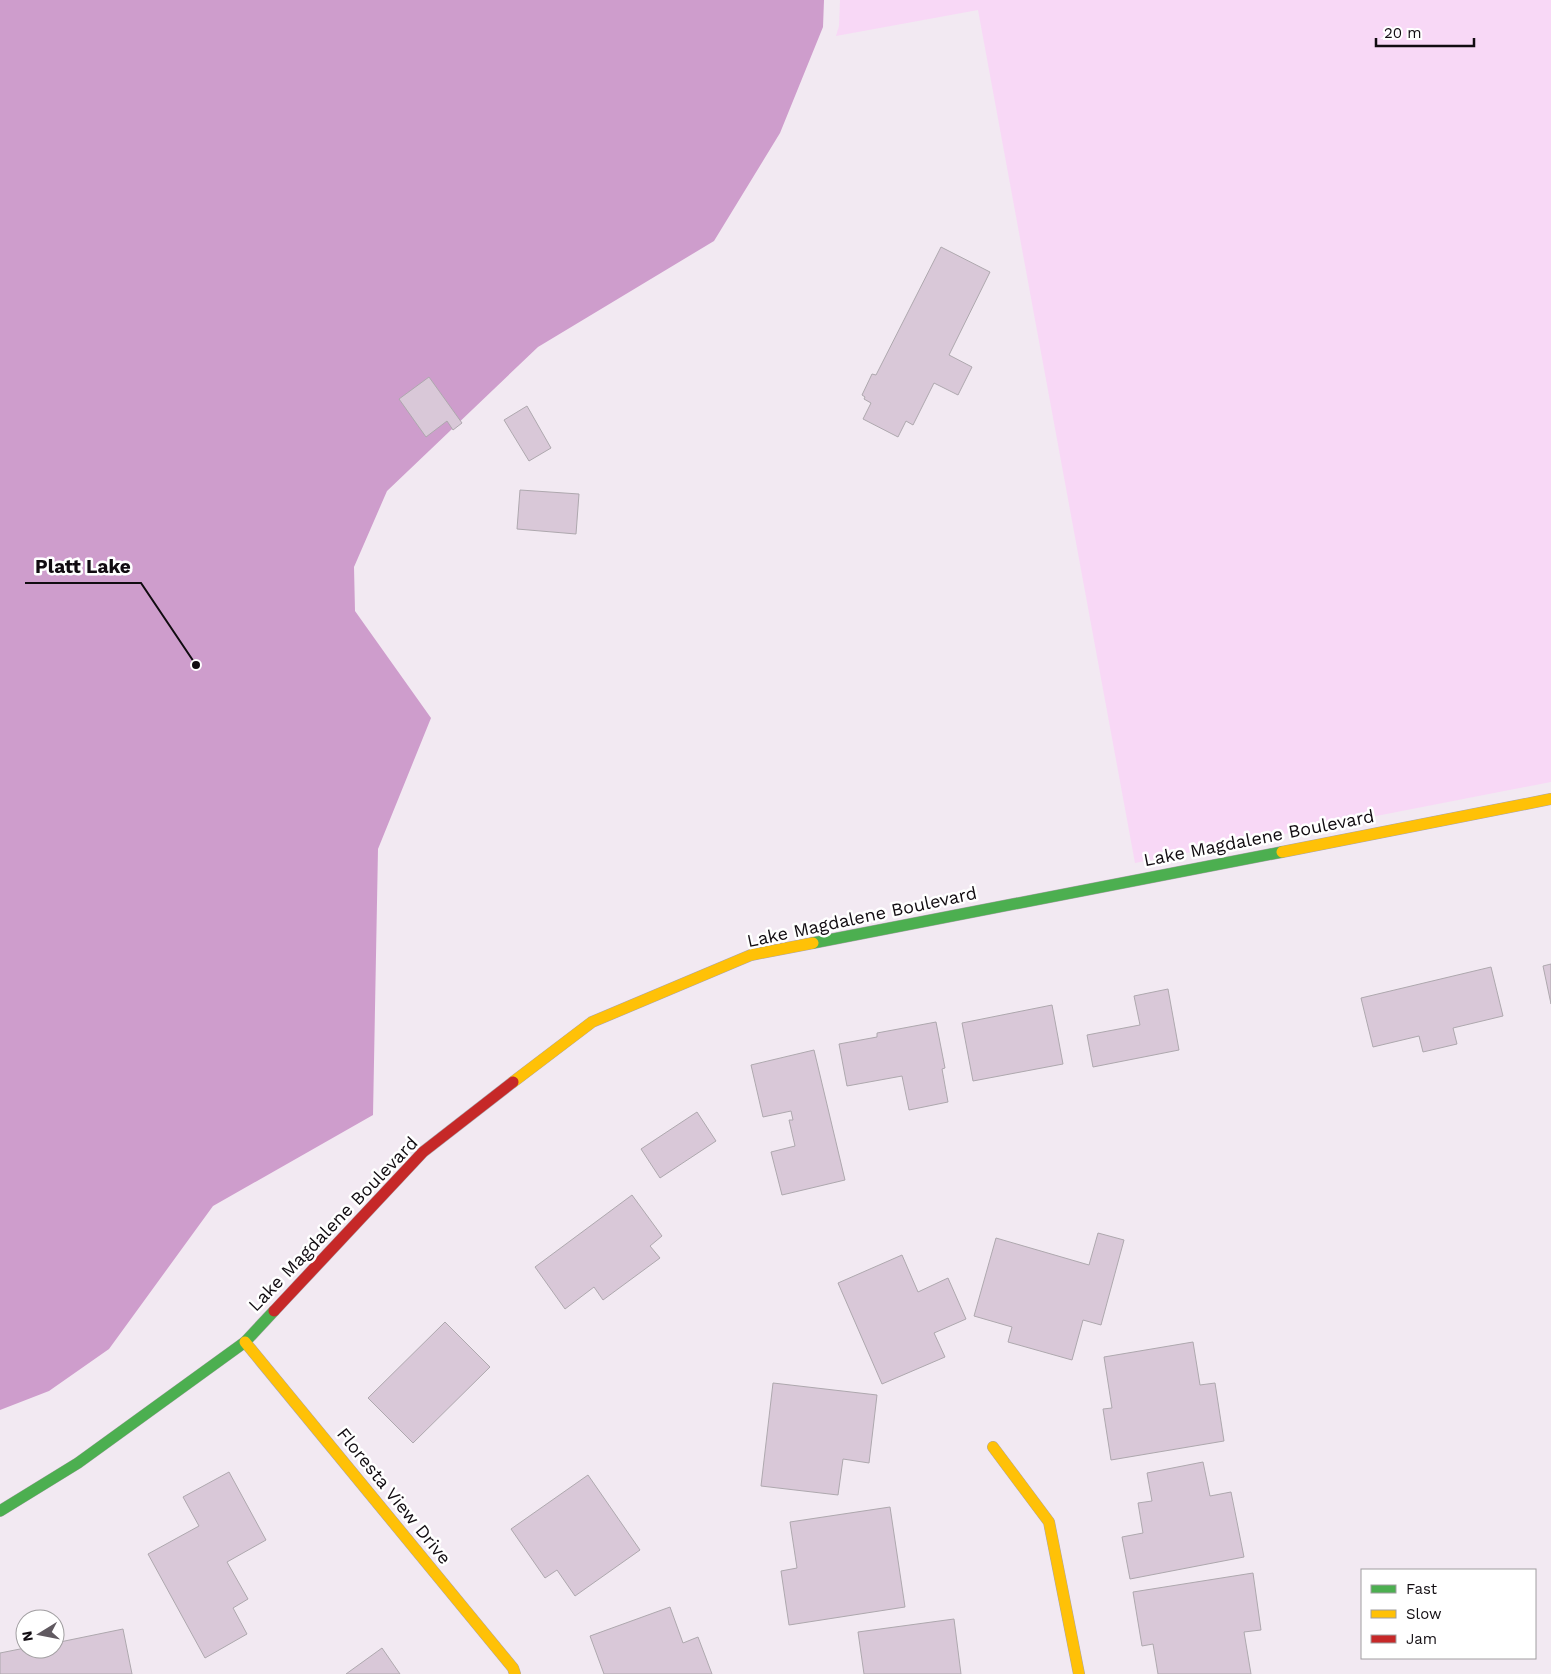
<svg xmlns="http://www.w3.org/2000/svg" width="1551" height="1674" font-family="'Work Sans',sans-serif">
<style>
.green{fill:#f8d8f6}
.water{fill:#ce9dcc}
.building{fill:#d9c8d8;stroke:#aea8ae}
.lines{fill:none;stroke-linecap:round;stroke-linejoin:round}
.fast-casing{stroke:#aaa4aa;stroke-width:12}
.slow-casing{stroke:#aaa4aa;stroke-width:12}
.jam-casing{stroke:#aaa4aa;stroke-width:12}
.fast{stroke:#4caf50;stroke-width:11}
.slow{stroke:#ffc107;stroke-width:11}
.jam{stroke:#c62828;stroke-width:11}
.labels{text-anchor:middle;stroke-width:5;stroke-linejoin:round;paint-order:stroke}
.street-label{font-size:18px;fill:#110c11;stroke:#fff}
.leader{fill:none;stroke:#110c11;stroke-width:2}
.callout-dot{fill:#110c11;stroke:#fff;stroke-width:2}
.callout-label{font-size:19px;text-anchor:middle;font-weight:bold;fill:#110c11;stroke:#fff;stroke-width:5;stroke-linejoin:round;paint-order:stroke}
</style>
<rect width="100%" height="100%" fill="#f2e9f2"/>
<path class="green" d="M840,0H1551V782L1135,863L978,10L836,36L839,26Z"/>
<path class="water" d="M0,0H824L823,27L780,133L714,241L538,347L387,491L354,567L355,611L431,718L378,849L373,1115L213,1206L109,1349L49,1391L0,1410Z"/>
<g class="building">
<path d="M941,247L990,272L949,355L972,367L958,395L934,383L913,425L906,421L898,437L863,419L871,403L864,399L865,397L862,395L872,374L876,375Z"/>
<path d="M429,377L462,423L453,430L447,421L426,437L399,399Z"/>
<path d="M527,406L551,448L529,461L504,420Z"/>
<path d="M520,490L579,494L576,534L517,529Z"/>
<path d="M1551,964V1004L1543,966Z"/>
<path d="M1491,967L1503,1016L1453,1028L1457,1044L1423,1052L1419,1036L1373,1047L1361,998Z"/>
<path d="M1168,989L1179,1050L1093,1067L1087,1035L1140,1025L1134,996Z"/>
<path d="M1052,1005L1063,1064L973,1081L962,1023Z"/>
<path d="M936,1022L945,1068L942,1069L948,1102L909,1110L902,1076L847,1086L839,1044L877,1037V1033Z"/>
<path d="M814,1050L845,1180L782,1195L771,1152L795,1146L789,1120H793L791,1111L763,1117L751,1065Z"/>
<path d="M697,1112L716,1141L660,1178L641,1149Z"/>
<path d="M632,1195L662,1236L650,1246L660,1258L603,1300L594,1287L565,1309L535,1267Z"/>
<path d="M1098,1233L1124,1240L1101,1325L1083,1320L1072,1360L1008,1342L1012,1327L974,1316L996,1238L1089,1265Z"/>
<path d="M902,1255L918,1292L948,1278L966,1319L934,1333L945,1357L882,1384L838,1283Z"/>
<path d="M445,1322L490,1367L413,1443L368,1398Z"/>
<path d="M1193,1342L1200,1385L1215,1383L1224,1441L1111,1460L1103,1409L1112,1408L1104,1357Z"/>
<path d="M773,1383L877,1395L869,1463L843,1459L838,1495L761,1486Z"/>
<path d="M1203,1462L1210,1496L1231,1492L1244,1557L1130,1579L1122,1537L1143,1533L1138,1503L1152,1501L1147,1473Z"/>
<path d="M229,1472L266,1540L227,1562L248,1599L233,1608L247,1634L205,1658L148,1554L199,1526L183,1497Z"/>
<path d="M588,1475L640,1550L575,1596L557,1570L545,1578L511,1529Z"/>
<path d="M890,1507L905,1607L789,1625L781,1571L797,1568L790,1522Z"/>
<path d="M1253,1573L1261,1630L1244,1632L1251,1674H1158L1153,1644L1142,1646L1133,1592Z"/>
<path d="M670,1607L683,1643L698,1637L712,1674H604L590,1636Z"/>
<path d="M954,1619L961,1674H864L858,1632Z"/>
<path d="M123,1629L132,1674H0V1653L25,1648L55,1649V1643Z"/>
<path d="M382,1648L400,1674H346Z"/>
</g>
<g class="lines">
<defs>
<g id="fast">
<path d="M813,943L1282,852"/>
<path d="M0,1511L78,1463L245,1342L274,1311"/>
</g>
<g id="slow">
<path d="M1282,852L1551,799"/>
<path d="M513,1082L592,1022L751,955L813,943"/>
<path d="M245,1342L513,1668L515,1674"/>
<path d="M993,1447L1049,1522L1079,1674"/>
</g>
<path id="jam" d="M274,1311L423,1152L513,1082"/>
</defs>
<use href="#fast" class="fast-casing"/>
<use href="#slow" class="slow-casing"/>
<use href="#jam" class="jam-casing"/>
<use href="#fast" class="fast"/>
<use href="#slow" class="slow"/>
<use href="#jam" class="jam"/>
</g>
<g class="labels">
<g class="street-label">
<text transform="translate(1259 838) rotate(-11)" y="6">Lake Magdalene Boulevard</text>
<text transform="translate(862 917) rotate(-12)" y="6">Lake Magdalene Boulevard</text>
<text transform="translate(333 1224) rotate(-46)" y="6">Lake Magdalene Boulevard</text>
<text transform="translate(394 1496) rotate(51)" y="6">Floresta View Drive</text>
</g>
</g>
<path class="leader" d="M196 665L141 583H25"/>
<circle class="callout-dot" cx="196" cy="665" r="5"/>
<g class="callout-label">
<text x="83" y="573">Platt Lake</text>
</g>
<rect x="1361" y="1569" width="175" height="90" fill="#ffffff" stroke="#a09ea0"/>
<rect x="1371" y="1585" width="25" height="8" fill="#4caf50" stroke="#a09ea0"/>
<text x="1406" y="1594" font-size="15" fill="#110c11">Fast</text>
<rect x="1371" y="1610" width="25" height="8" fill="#ffc107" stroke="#a09ea0"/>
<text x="1406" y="1619" font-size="15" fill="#110c11">Slow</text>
<rect x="1371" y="1635" width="25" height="8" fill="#c62828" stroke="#a09ea0"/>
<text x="1406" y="1644" font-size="15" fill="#110c11">Jam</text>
<g transform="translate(40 1634) rotate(260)"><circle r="24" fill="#ffffff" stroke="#a09ea0"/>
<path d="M0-4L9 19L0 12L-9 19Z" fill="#605960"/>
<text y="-8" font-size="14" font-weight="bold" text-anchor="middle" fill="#110c11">N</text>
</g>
<path d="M1376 38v8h98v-8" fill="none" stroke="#110c11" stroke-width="2.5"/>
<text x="1384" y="38" font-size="15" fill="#110c11" stroke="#ffffff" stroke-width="4" paint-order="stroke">20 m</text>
</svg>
